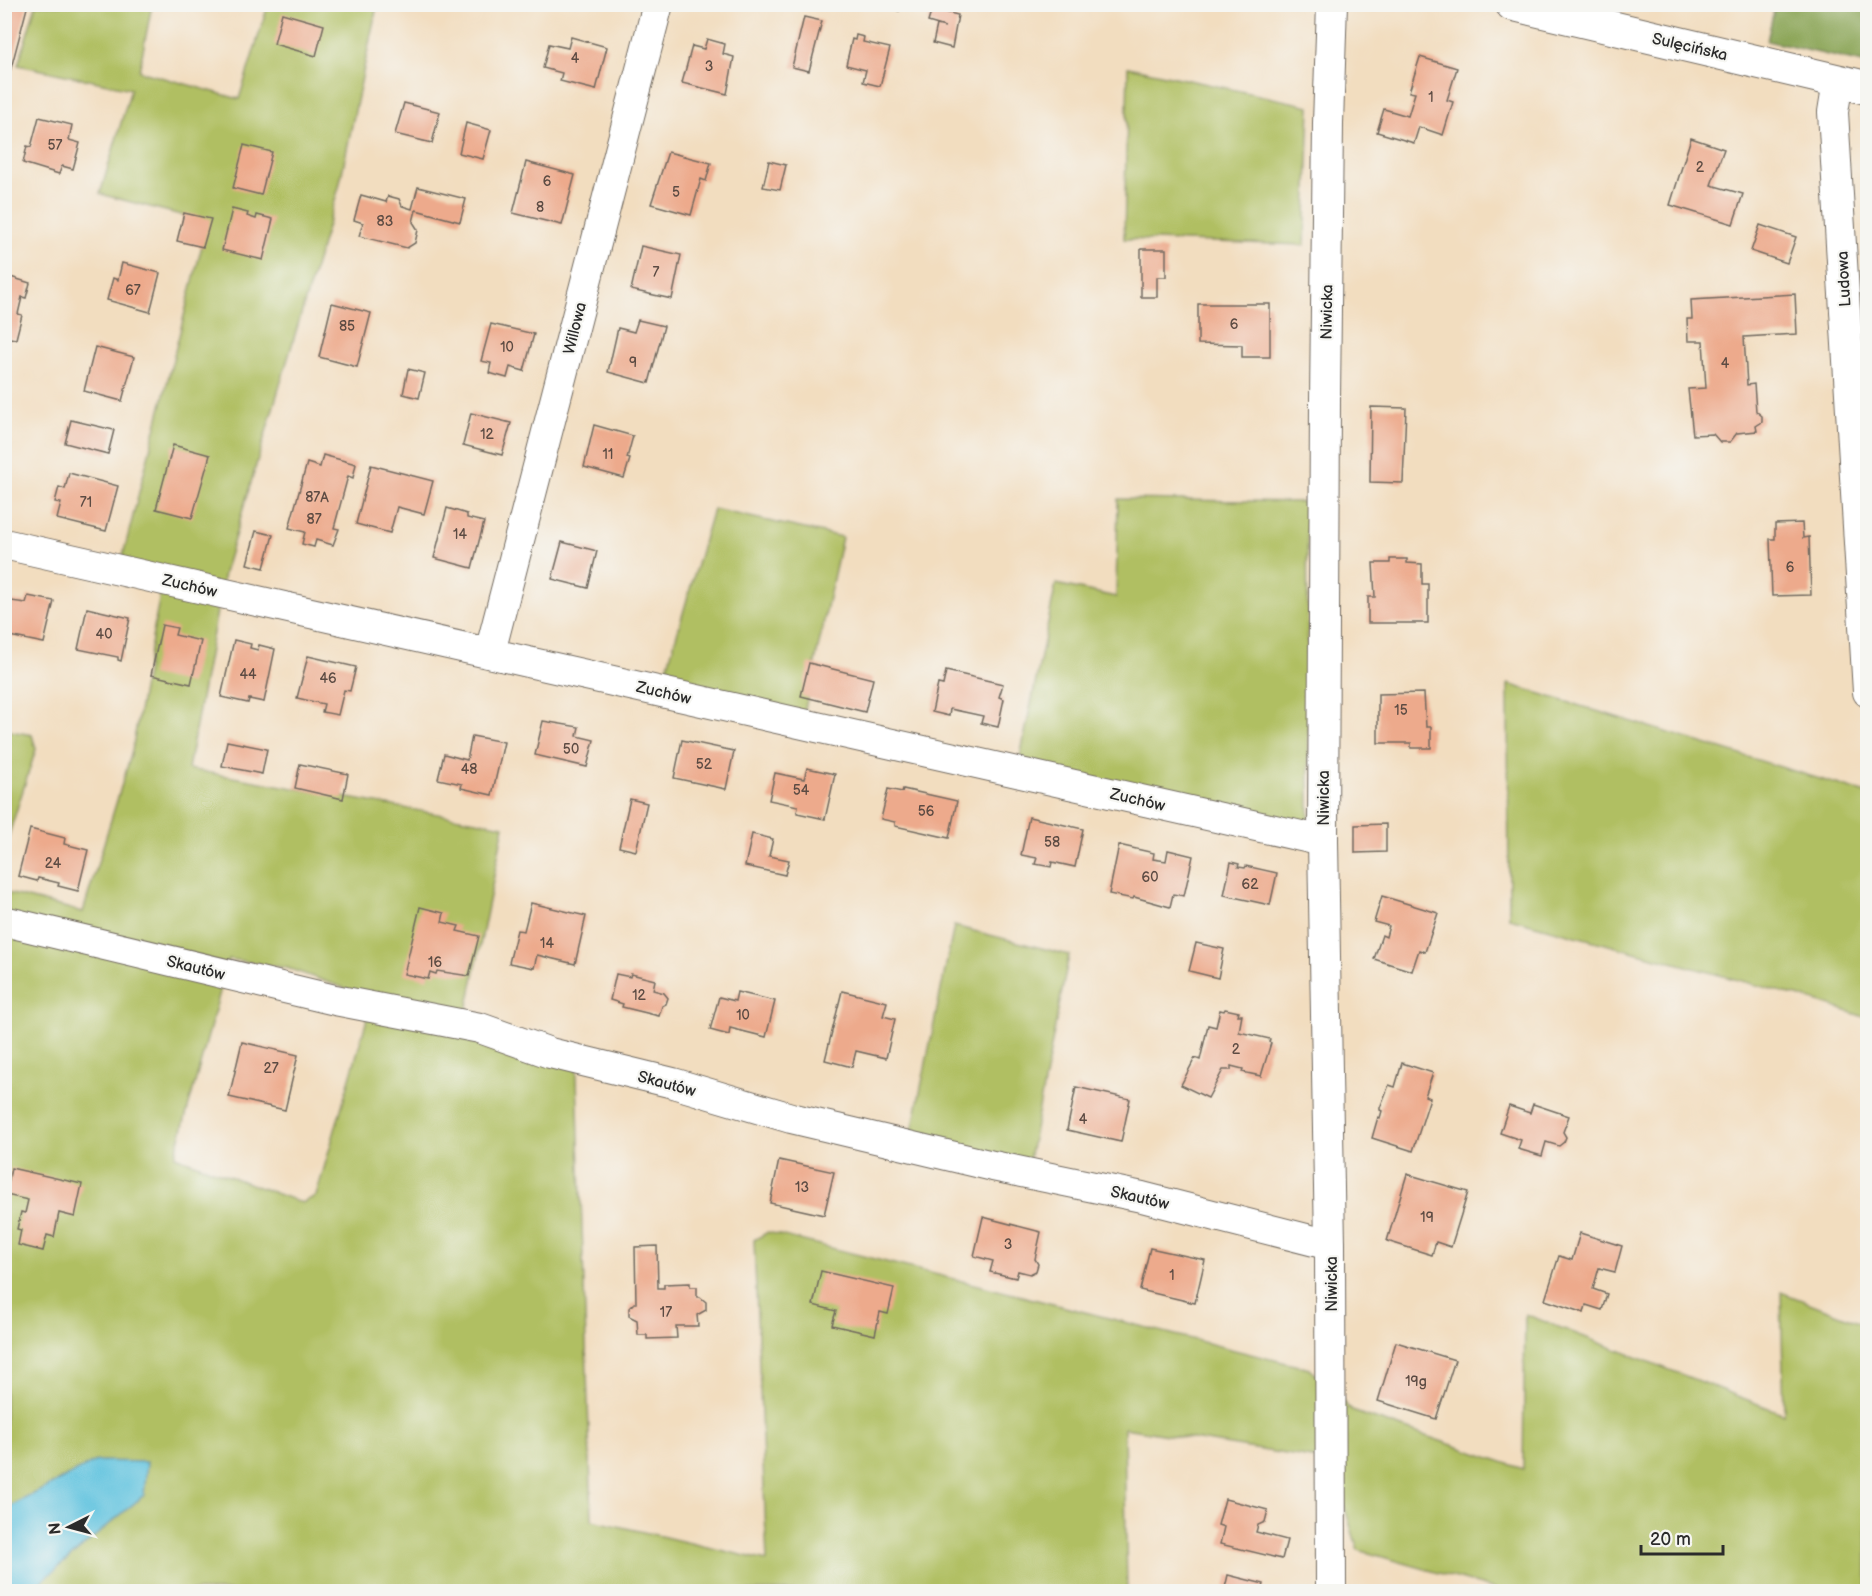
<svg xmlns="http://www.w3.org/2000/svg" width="1872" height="1596" font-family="'Balsamiq Sans',sans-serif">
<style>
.green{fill:#b0bf62;stroke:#6e7546;stroke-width:1.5;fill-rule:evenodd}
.forest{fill:#8ca658;stroke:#5c6842;stroke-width:1.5}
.water{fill:#60c3df;stroke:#467785;stroke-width:1.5}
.building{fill:#edaa8c}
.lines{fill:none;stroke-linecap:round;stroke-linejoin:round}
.street-casing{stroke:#71695f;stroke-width:32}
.secondary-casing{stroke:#71695f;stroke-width:35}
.street{stroke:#fff;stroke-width:30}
.secondary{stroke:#fff;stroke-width:33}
.labels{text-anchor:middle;stroke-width:4.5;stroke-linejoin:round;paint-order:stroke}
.number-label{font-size:14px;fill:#5c4b43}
.street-label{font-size:16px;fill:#2b2b2b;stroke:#f6f6f2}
</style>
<rect width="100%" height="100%" fill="#f6f6f2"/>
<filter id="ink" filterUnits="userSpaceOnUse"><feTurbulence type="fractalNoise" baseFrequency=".0167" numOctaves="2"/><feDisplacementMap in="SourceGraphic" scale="12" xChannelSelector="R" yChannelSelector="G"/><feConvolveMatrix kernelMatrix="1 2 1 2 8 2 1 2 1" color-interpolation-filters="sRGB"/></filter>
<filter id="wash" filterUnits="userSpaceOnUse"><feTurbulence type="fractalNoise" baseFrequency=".008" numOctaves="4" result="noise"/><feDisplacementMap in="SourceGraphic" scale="24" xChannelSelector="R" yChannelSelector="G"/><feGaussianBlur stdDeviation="1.35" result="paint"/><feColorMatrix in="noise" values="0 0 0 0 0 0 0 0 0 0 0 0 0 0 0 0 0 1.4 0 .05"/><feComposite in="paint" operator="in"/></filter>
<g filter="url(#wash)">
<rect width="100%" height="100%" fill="#f2ddbf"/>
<g class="green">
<path d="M369,4L377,6L339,187L224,573L188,769L504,826L465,1021L576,1049L592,1520L767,1561L754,1240L768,1232L1310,1369L1352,1411L1523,1469L1525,1314L1784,1414L1781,1292L1867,1325V1591H1502L1358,1550L1330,1461L1124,1428L1127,1591H5L4,892L83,912L132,751L162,583L121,563L208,222L100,194L131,89L18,65L36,5H152L139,71L239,99L268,5ZM229,959L287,968L373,998L316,1196L302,1203L175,1156Z"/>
<path d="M1128,67L1310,106L1305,245L1124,239Z"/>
<path d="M1118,499L1307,502L1309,825L1019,762L1056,584L1116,597Z"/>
<path d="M713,509L842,537L802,723L664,679Z"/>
<path d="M1508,684L1866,793L1867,790V1018L1819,1002L1509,918Z"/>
<path d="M5,730L32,735L36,749L5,847Z"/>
<path d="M954,926L1069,955L1028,1165L909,1146Z"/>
</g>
<path class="forest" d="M1775,5H1867V64L1767,41Z"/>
<path class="water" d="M96,1461L147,1462L144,1495L30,1591H5V1509Z"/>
<g id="blocks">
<g class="building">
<path d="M4,4H28L5,91H4Z"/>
<path d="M874,4H900L899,11Z"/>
<path d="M932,9L958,15L952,48L933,43L937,25L945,27L928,22Z"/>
<path d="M282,13L324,25L316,56L274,44Z"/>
<path d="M804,17L822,21L809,71L792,67Z"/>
<path d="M856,35L864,37L863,42L890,48L880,86L863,82L866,70L846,65L852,39L855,40Z"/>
<path d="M571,37L607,47L596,90L560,81L562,73L543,68L549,44L568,48Z"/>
<path d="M707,39L725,44L723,54L734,57L727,94L682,83L692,46L704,49Z"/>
<path d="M1420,57L1457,68L1447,100L1453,102L1443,135L1419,127L1414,143L1377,132L1384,109L1408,116L1415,93L1409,92Z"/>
<path d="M404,103L440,112L432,143L395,134Z"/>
<path d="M39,117L72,125L69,140L80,143L73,169L62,166L59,174L23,163L27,146L31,147Z"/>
<path d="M466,123L491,130L483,159L459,153Z"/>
<path d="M1691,138L1724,149L1711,185L1743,194L1733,224L1670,205Z"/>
<path d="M244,145L272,152L261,195L233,188Z"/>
<path d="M668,152L711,163L706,181L701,179L691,215L651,204Z"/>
<path d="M769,161L786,165L780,190L763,187Z"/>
<path d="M526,162L575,175L562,225L513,213Z"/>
<path d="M418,187L466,199L460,222L416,210L413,222L418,230L415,243L407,248L359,236L363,223L354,220L361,195L386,202L388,196L399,199L402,206L412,209Z"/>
<path d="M232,209L248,213L247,216L256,219L257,215L273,219L263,260L222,250Z"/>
<path d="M184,213L211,219L203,247L177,241Z"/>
<path d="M1760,225L1796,237L1787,263L1751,251Z"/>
<path d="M641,246L681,255L672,299L631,290Z"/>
<path d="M1141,249H1166V277H1157V297H1141Z"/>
<path d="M122,263L160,273L150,312L107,300L113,278L118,280Z"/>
<path d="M4,275L30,283L26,298L22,297L18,314L22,315L16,339L10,338L5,355Z"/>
<path d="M1795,294L1797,334L1744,337L1747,385L1754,384L1756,411L1762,416V422L1756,426L1757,431L1737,433L1730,442H1720L1713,434L1693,435L1688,389L1706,388L1703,341H1688L1687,319H1692L1691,300Z"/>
<path d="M332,303L371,313L357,367L319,357Z"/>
<path d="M1198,304H1270V357H1242V345L1198,344Z"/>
<path d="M638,320L664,326L649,383L608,372L618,328L634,332Z"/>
<path d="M491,324L534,334L524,371L510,367L507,378L489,373L491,363L481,361Z"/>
<path d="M95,347L134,357L122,401L84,391Z"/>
<path d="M408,369L425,373L419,398L403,394Z"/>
<path d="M1371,407L1406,408L1403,483L1370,482Z"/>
<path d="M471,413L511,423L502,455L463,445Z"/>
<path d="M71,420L114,430L108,454L65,443Z"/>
<path d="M594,425L633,436L627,458L630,459L624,478L584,467Z"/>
<path d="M173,445L210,455L192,518L156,509Z"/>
<path d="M323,455L356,464L353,478L348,476L334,528L339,529L333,545L316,540L314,547L302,544L305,532L289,528L307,463L320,467Z"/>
<path d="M371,465L433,481L424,514L397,507L390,533L356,524Z"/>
<path d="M69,473L118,486L106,531L57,519L61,503L55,502L59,487L65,489Z"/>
<path d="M447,508L467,514V518L484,522L472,568L434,558Z"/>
<path d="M1802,523L1803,538L1809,537L1811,595L1772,596L1770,539H1775V524Z"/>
<path d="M256,531L273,535L264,568L247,564Z"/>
<path d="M562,542L597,551L588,588L552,579Z"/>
<path d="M1390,559H1407V563L1422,564V584H1428V623H1368V597H1375L1373,563H1390Z"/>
<path d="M28,596L54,601L44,643L4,635V600L26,603Z"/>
<path d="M87,608L130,618L121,661L118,660V657L78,649Z"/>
<path d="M162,625L177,628L175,635L201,641L191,684L151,675Z"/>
<path d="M234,640L251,644L250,648L258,650L259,645L275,649L264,702L249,699L248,703L221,697Z"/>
<path d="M308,656L356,667L350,691L344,690L338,715L322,712L324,704L297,698Z"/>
<path d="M809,663L873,679L865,712L801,696Z"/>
<path d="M946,671L1003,684L999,697L1004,699L998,727L981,723L983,716L950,709L949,716L932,712L938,684L943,685Z"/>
<path d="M1424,693L1426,727H1431V748H1411V743H1378V694Z"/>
<path d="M543,721L579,727L577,736L594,740L587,767L535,755Z"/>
<path d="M472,736L504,742L492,795L461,788L462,784L438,779L444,754L467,760Z"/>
<path d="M682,740L734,751L726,789L674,778Z"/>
<path d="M227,741L267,749L262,774L222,766Z"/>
<path d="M300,764L348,774L343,799L295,788Z"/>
<path d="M807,768L835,774L825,819L797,813L798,806L769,800L775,773L804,779Z"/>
<path d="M888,789L902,792L903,789L957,801L949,838L895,826V822L881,819Z"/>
<path d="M630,799L647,803L636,851L619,847Z"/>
<path d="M1029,817L1083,829L1075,867L1052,862L1051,867L1035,864L1037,858L1021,855Z"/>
<path d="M1386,824V852L1355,853V825Z"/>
<path d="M30,829L65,838L64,844L88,850L78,891L58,886L59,883L38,878L37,881L18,876Z"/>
<path d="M752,834L773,839L769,856L789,860L785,875L745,866Z"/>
<path d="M1119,845L1154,853L1153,859L1166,861L1168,850L1193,856L1184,896L1173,894L1170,907L1134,897L1133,899L1109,894Z"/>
<path d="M1231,862L1239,864L1238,867L1245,868L1246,866L1277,873L1270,905L1224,895Z"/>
<path d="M1382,896L1438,913L1425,952L1419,950L1412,971L1374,959L1382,935L1386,937L1389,926L1374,922Z"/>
<path d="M531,903L586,916L575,964L537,955L534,968L509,963L517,930L524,931Z"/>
<path d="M420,907L444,913L442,922L459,926L457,931L479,936L469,976L437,971L436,974L430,972L428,979L404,974Z"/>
<path d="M1196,943L1224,949L1218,978L1189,971Z"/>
<path d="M616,974L630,977L631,974L655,980L653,990L664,993L668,998L666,1004L662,1006L659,1016L622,1007L623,1004L610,1000Z"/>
<path d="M842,991L887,1002L883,1016L895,1019L886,1058L856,1051L852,1067L825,1060Z"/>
<path d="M737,992L775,1001L766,1037L730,1028L729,1035L710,1030L719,997L735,1001Z"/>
<path d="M1225,1009L1239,1012L1238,1015H1242L1239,1032L1270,1039L1269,1042L1271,1043L1261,1076L1242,1072L1243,1069L1231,1066V1070H1223L1208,1098L1181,1085L1195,1058L1200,1060L1208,1025L1216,1027L1220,1010L1224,1011Z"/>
<path d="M242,1042L298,1055L285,1110L229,1097Z"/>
<path d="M1402,1063L1433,1073L1425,1096L1430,1098L1413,1151L1372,1138L1378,1117L1380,1118L1382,1111L1380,1110V1108L1389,1085L1395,1087Z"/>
<path d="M1076,1087L1130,1099L1121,1142L1067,1130Z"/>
<path d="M1533,1104L1569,1116L1563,1132L1566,1137L1564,1142L1559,1146L1546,1142L1542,1156L1518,1149L1521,1140L1500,1133L1509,1106L1530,1113Z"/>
<path d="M779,1160L834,1172L824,1215L770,1203Z"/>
<path d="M11,1168L82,1184L75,1217L59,1213L54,1237L47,1235L43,1251L18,1245L21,1230L17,1229L21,1212L25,1213L28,1200L6,1195Z"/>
<path d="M1407,1174L1468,1192L1451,1247L1436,1242L1432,1255L1387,1241Z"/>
<path d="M983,1217L1041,1232L1035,1259L1038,1264L1036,1271L1030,1274L1018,1271L1016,1278L990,1272L993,1261L974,1256Z"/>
<path d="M1580,1233L1622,1246L1615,1272L1599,1268L1593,1289L1607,1294L1602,1310L1586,1305L1584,1313L1545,1300L1559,1256L1572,1260Z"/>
<path d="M657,1246L658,1288H664V1284L690,1283V1287H697V1297H700L706,1302V1310L697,1315L698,1326H676L677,1338L647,1339V1335H638L637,1320L629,1316V1308L634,1303H636L635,1247Z"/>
<path d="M1150,1248L1205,1260L1195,1303L1140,1290Z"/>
<path d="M821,1271L894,1288L888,1314L880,1312L875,1335L832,1325L836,1311L813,1305Z"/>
<path d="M1396,1342L1455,1360L1436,1419L1378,1401Z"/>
<path d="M1225,1499L1268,1510L1265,1522L1258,1525L1256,1532L1287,1540L1282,1559L1220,1544L1224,1527L1218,1525Z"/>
<path d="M1228,1575L1264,1584L1262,1592H1224Z"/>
</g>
</g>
</g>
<g filter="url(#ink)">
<use href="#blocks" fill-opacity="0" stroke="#71695f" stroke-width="1.5"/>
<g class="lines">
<defs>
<g id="street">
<path d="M1838,81L1833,112L1868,692"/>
<path d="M4,544L1323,841"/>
<path d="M490,652L658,4"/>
<path d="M4,921L335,1000L480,1028L550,1053L673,1083L791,1118L993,1166L1142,1197L1330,1245"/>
<path d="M1331,1592L1330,1245L1323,841L1325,400L1328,123L1332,4"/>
</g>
<path id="secondary" d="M1512,4L1868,88"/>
</defs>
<use href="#street" class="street-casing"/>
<use href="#secondary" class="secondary-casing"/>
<use href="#street" class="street"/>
<use href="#secondary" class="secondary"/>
</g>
</g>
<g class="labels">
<g class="number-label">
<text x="575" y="63">4</text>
<text x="709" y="71">3</text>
<text x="1431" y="102">1</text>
<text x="55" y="150">57</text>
<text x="1700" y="172">2</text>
<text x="547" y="186">6</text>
<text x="676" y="197">5</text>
<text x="540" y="212">8</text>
<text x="385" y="226">83</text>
<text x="656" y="277">7</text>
<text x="133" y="295">67</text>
<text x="1234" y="329">6</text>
<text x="347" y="331">85</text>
<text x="507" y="352">10</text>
<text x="633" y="367">9</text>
<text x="1725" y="368">4</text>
<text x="487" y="439">12</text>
<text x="608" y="459">11</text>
<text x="317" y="502">87A</text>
<text x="86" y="507">71</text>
<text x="314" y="524">87</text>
<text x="460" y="539">14</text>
<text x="1790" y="572">6</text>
<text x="104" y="639">40</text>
<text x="248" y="679">44</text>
<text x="328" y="683">46</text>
<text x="1401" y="715">15</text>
<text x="571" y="754">50</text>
<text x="704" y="769">52</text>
<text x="469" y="774">48</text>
<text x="801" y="795">54</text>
<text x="926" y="816">56</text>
<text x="1052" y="847">58</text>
<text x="53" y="868">24</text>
<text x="1150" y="882">60</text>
<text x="1250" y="889">62</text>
<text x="547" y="948">14</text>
<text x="435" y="967">16</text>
<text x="639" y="1000">12</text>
<text x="743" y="1020">10</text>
<text x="1236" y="1054">2</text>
<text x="271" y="1073">27</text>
<text x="1083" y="1124">4</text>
<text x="802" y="1192">13</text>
<text x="1427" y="1222">19</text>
<text x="1008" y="1249">3</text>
<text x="1172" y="1280">1</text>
<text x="666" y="1317">17</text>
<text x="1416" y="1386">19g</text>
</g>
<g class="street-label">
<text transform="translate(1690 46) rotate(13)" y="6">Sulęcińska</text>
<text transform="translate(1843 279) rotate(-93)" y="6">Ludowa</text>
<text transform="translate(1326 312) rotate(-89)" y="6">Niwicka</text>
<text transform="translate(574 328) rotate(-76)" y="6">Willowa</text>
<text transform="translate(190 585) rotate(13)" y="6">Zuchów</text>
<text transform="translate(664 692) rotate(13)" y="6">Zuchów</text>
<text transform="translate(1323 798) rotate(-90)" y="6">Niwicka</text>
<text transform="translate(1138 799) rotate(13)" y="6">Zuchów</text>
<text transform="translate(196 967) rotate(14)" y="6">Skautów</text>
<text transform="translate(667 1083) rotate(15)" y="6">Skautów</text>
<text transform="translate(1140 1197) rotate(13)" y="6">Skautów</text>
<text transform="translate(1331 1284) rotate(-90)" y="6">Niwicka</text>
</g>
</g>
<rect width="1872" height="1596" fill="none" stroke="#f6f6f2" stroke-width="24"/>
<g transform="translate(69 1527) rotate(264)" stroke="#f6f6f2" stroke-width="4.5" paint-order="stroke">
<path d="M0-4.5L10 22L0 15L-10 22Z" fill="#2b2b2b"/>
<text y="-9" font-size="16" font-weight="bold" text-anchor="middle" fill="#2b2b2b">N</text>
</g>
<path d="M1641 1545v9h82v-9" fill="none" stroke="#2b2b2b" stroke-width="3"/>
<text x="1650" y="1545" font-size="18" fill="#2b2b2b" stroke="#f6f6f2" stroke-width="4.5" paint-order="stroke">20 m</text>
</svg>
